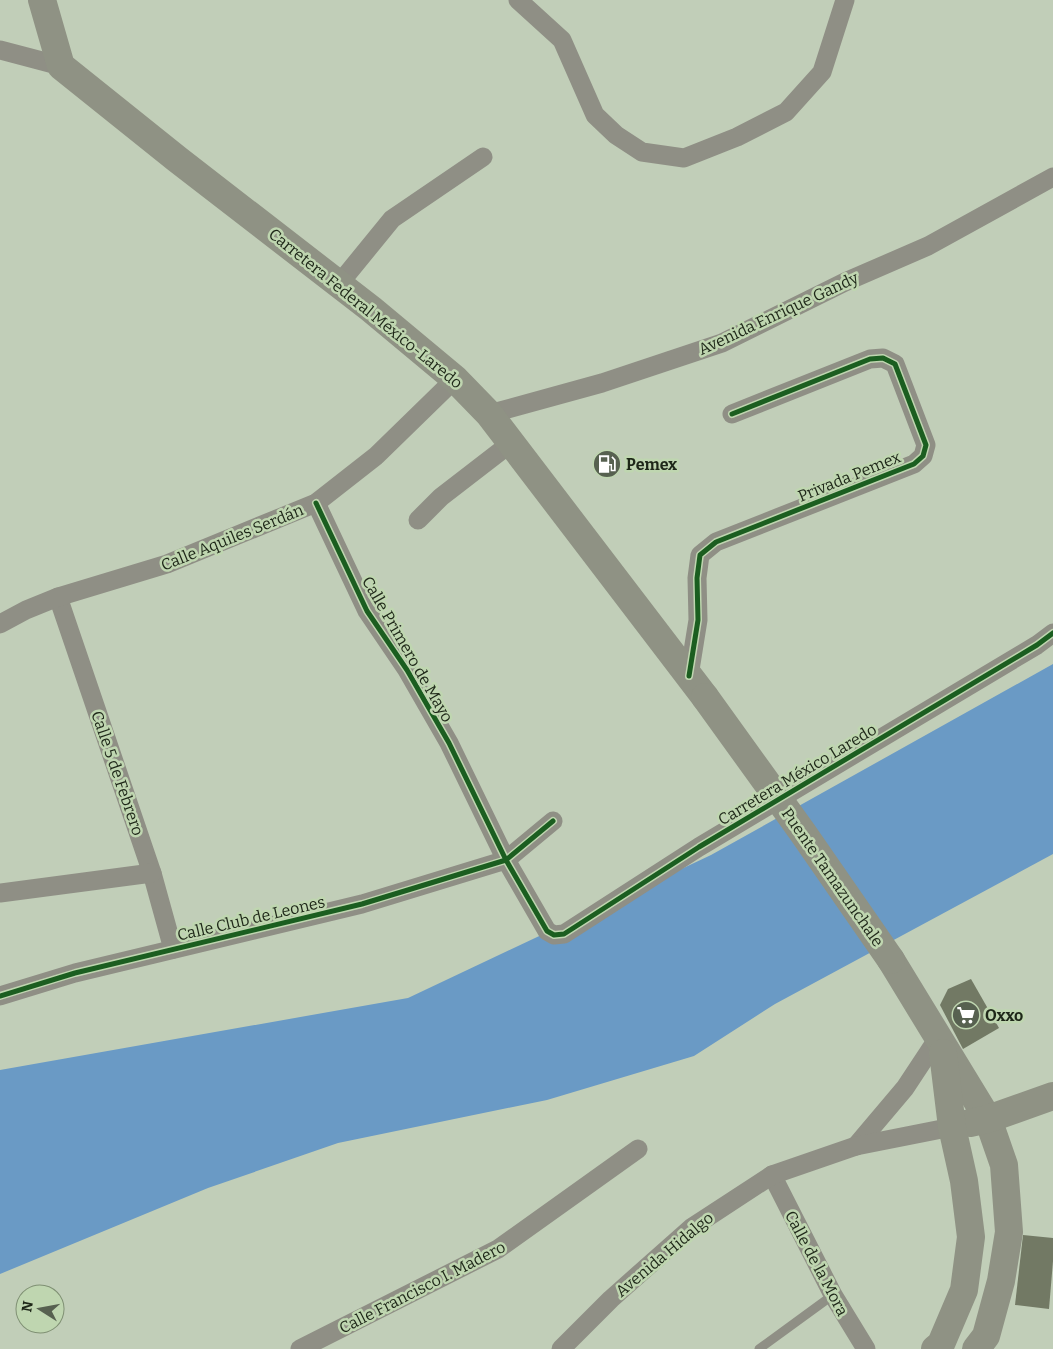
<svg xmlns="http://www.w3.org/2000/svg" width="1053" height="1349" font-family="Bitter,serif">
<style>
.water{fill:#6a9ac5}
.building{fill:#727964}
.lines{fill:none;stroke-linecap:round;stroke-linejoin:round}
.lane{stroke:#8f8f85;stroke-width:9}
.street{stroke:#8f8f85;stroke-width:19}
.primary{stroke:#8f9284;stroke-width:28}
.primary-bridge{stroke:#8f9284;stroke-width:28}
.cycleway-casing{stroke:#bfd6b0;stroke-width:8}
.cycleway{stroke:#1b5e20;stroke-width:5}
.labels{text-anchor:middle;stroke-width:5;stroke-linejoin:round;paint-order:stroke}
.street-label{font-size:16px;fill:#1e2718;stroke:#bfd6b0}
.poi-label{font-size:16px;font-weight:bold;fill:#1e2718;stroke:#bfd6b0;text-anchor:start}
</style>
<rect width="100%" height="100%" fill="#c1ceb8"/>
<path class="water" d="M1053,664V854L775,1004L694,1056L547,1100L338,1143L208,1188L0,1274V1070L408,998L711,855Z"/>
<g class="building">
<path d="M971,979L999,1028L963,1049L940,1005L948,989Z"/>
<path d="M1023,1235L1053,1238V1261L1049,1309L1015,1305Z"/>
</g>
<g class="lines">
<path class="lane" d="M759,1349L833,1295"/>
<g class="street">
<path d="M518,0L562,40L595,115L616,135L642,152L684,158L737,137L786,112L822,72L845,0"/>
<path d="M0,50L61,66"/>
<path d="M339,284L392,219L483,157"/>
<path d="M489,414L602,383L722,343L845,282L928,246L1053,177"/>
<path d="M316,503L367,611L407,670L449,743L506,860L547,931L554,935L564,934L699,847L1037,645L1053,633"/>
<path d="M418,520L441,497L511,443"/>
<path d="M58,597L152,873L173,949"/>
<path d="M0,624L26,610L58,597L167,564L316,503L376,456L455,379"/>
<path d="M689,676L698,620L697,578L700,555L716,542L914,464L923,456L926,445L895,364L883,358L870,359L732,414"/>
<path d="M0,893L152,873"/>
<path d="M0,996L75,973L362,904L506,860L553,821"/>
<path d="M856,1146L905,1088L938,1038"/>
<path d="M772,1175L833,1295L866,1349"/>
<path d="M300,1349L498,1249L638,1149"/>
<path d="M561,1349L611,1299L691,1228L772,1175L856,1146L952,1127"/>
</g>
<g class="primary">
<path d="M42,0L61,66L177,159L371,309L455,379L489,414L705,697"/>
<path d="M891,960L988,1119L1004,1165L1009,1232L1001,1281L986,1336L976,1349"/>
<path d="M970,1123L988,1119L1053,1096"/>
<path d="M935,1349L941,1344L964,1290L971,1237L964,1181L952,1127L943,1053"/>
</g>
<path class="primary-bridge" d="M705,697L803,833L891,960"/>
<defs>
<g id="cycleway">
<path d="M316,503L367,611L407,670L449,743L506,860L547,931L554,935L564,934L699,847L1037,645L1053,633"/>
<path d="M689,676L698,620L697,578L700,555L716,542L914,464L923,456L926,445L895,364L883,358L870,359L732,414"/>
<path d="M0,996L75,973L362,904L506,860L553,821"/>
</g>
</defs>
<use href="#cycleway" class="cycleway-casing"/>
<use href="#cycleway" class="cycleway"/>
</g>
<defs>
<symbol id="fuel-disc" viewBox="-11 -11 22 22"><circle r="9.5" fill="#576150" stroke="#bfd6b0"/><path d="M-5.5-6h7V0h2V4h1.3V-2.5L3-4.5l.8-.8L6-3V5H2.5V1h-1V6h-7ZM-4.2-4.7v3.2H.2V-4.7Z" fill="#fff"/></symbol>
<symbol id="supermarket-disc" viewBox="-11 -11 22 22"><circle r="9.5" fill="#576150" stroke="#bfd6b0"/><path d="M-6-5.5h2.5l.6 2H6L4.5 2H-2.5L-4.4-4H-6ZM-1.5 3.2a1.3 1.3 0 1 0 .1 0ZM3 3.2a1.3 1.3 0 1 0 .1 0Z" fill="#fff"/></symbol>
</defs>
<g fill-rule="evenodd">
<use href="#fuel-disc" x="591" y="448" width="32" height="32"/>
<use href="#supermarket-disc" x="950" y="999" width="32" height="32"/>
</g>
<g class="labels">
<g class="street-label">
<text transform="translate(366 308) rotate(39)" y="6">Carretera Federal México-Laredo</text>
<text transform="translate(778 313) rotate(-25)" y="6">Avenida Enrique Gandy</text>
<text transform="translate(849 476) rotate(-22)" y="6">Privada Pemex</text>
<text transform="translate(232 537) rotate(-22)" y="6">Calle Aquiles Serdán</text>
<text transform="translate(408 649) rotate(60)" y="6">Calle Primero de Mayo</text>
<text transform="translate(118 773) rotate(71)" y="6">Calle 5 de Febrero</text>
<text transform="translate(797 774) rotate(-31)" y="6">Carretera México Laredo</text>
<text transform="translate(833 877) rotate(55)" y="6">Puente Tamazunchale</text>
<text transform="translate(251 918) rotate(-13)" y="6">Calle Club de Leones</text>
<text transform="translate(664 1254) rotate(-40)" y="6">Avenida Hidalgo</text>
<text transform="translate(817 1263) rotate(62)" y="6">Calle de la Mora</text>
<text transform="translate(422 1287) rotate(-27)" y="6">Calle Francisco I. Madero</text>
</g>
<g class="poi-label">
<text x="626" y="470">Pemex</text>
<text x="985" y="1021">Oxxo</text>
</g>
</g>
<g transform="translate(40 1309) rotate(281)"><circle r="24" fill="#bfd6b0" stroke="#7f9073"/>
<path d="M0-4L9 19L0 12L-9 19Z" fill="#576150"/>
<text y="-8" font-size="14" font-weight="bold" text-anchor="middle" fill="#1e2718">N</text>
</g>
</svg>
